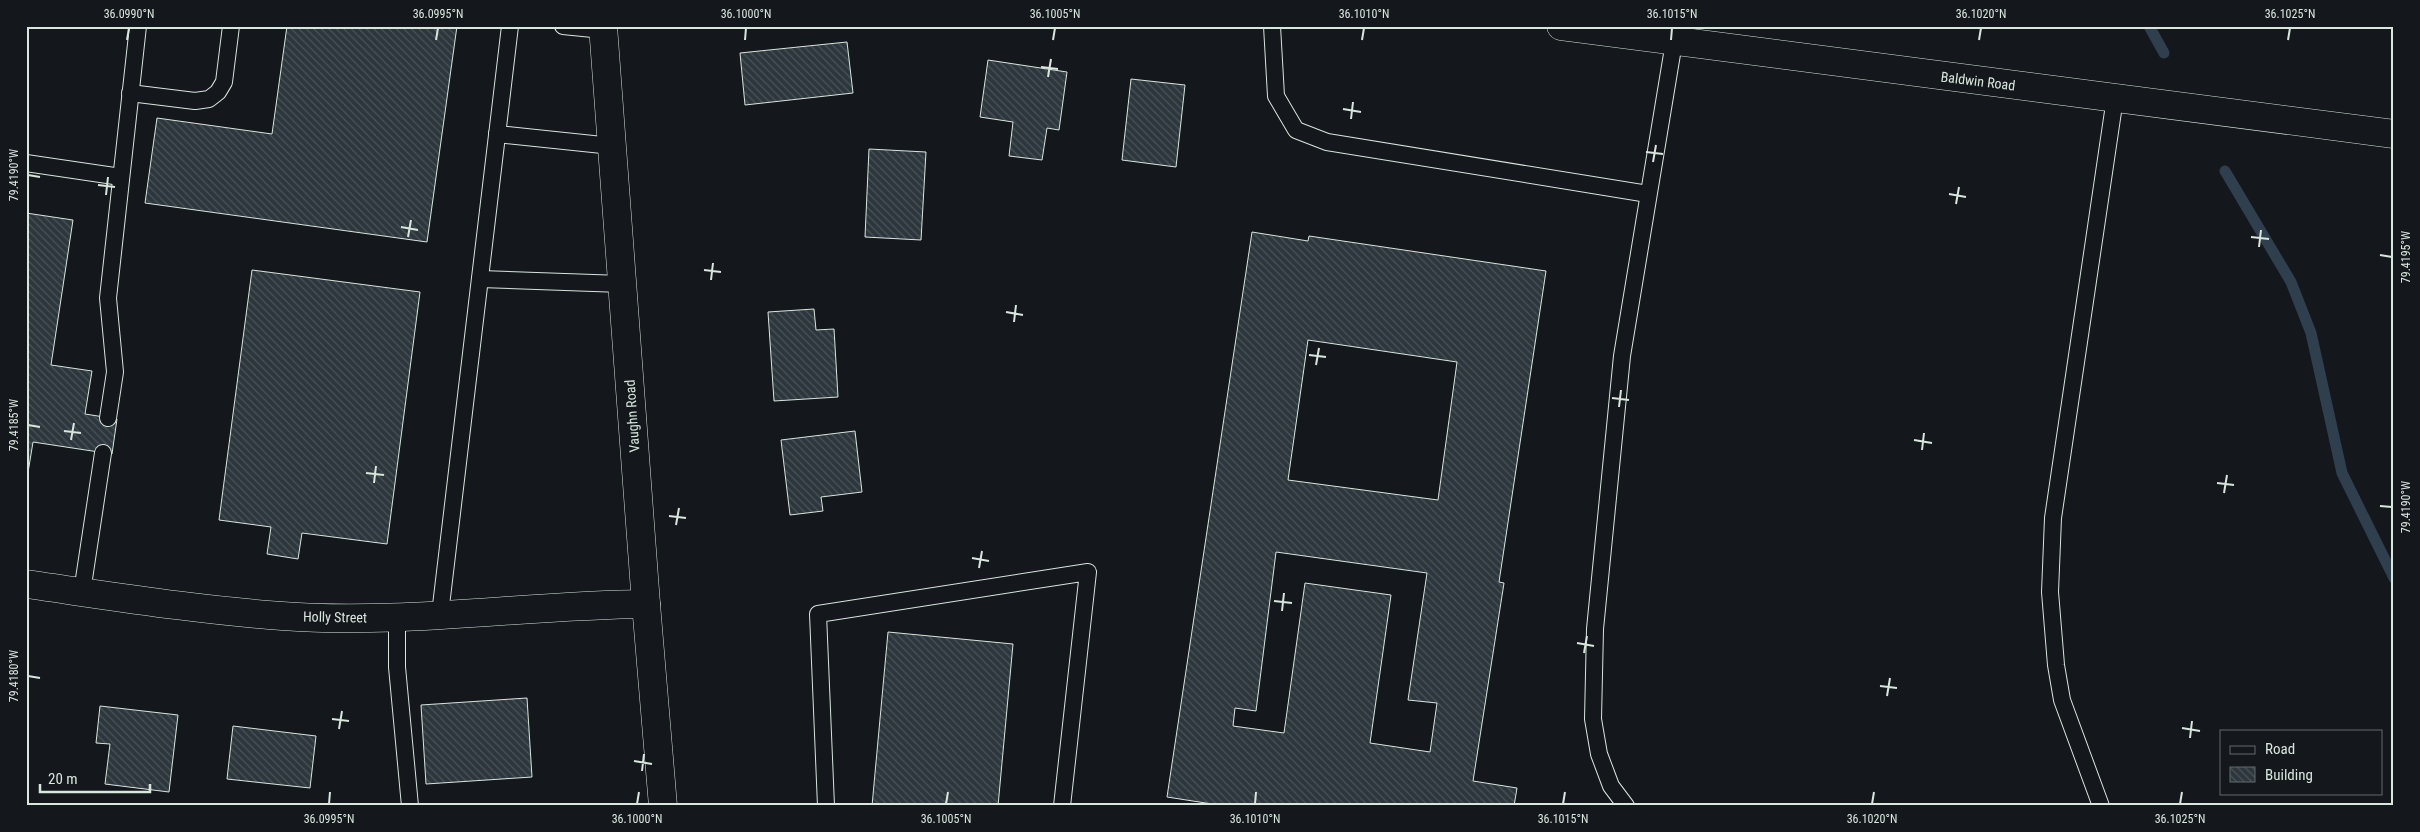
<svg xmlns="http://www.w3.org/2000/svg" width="2420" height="832" font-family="'Roboto Condensed',sans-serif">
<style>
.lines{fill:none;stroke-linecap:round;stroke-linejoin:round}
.stream{stroke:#2f3f4d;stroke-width:11}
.building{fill:url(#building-back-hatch);stroke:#d8e6dc;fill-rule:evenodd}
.service-casing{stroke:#d8e6dc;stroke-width:18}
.minor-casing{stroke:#d8e6dc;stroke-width:29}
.tertiary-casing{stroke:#d8e6dc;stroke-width:29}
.service{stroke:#14181c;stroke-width:16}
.minor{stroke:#14181c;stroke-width:28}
.tertiary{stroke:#14181c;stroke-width:28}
.ticks{fill:none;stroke:#d8e6dc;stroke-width:2}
.labels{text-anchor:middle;stroke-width:4;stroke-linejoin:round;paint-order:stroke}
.street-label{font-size:14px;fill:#d8e6dc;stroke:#14181c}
.neatline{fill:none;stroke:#d8e6dc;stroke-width:2}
.ticks-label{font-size:12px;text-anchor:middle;fill:#d8e6dc}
</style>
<defs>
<pattern id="building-back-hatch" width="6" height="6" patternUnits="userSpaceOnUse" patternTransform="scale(1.25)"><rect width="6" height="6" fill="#2c363c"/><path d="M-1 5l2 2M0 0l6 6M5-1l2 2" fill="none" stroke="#4a5358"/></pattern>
</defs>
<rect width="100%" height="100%" fill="#14181c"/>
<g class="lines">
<g class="stream">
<path d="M2149,26L2164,53"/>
<path d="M2225,171L2291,282L2311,333L2342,473L2394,578"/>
</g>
</g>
<g class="building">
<path d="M287,26H457L427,242L145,203L157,118L272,134Z"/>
<path d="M847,42L853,93L745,105L740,53Z"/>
<path d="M988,60L1067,72L1059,130L1047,128L1042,160L1009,156L1013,122L980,117Z"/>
<path d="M1131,79L1185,85L1176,167L1122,160Z"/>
<path d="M869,149L926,152L921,240L865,237Z"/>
<path d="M26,213L73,220L51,365L92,371L85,414L117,419L112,454L33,442L26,485Z"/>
<path d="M1252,232L1308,241L1309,236L1546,271L1499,582L1504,583L1473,781L1517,788L1514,806H1225L1167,797ZM1308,340L1457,362L1438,500L1288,480ZM1276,552L1427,573L1408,700L1437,703L1430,752L1370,743L1391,595L1305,583L1284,733L1233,726L1235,708L1256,711Z"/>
<path d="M252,270L420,292L387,544L302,533L298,559L267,554L271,527L219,520Z"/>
<path d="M814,309L816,330L834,329L838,397L774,401L768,312Z"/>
<path d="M855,431L862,492L821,497L823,511L790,515L781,440Z"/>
<path d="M888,632L1013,644L998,806H872Z"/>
<path d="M527,698L532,777L426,784L421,705Z"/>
<path d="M100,706L178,715L169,792L105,784L110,744L96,743Z"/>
<path d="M233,726L316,736L310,788L227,779Z"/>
</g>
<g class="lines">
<defs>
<g id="service">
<path d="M563,26L603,30"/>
<path d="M1272,26L1276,96L1296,130L1327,142L1648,194"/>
<path d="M130,93L195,101L209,99L218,92L224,82L231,26"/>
<path d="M497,134L612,146"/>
<path d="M26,163L121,177"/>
<path d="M480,279L622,284"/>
<path d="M108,418L115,372L108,298L138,26"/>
<path d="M82,592L103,453"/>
<path d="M440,614L510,26"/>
<path d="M397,617V667L410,806"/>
<path d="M826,806L818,614L1088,572L1062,806"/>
<path d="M1626,806L1611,786L1599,754L1593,719L1595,629L1622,356L1674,42"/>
<path d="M2101,806L2062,700L2056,665L2050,592L2053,518L2115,98"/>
</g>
<g id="minor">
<path d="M1561,26L2394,134"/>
<path d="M26,584C111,596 197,610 282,616C403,625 525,605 646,604"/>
</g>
<path id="tertiary" d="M603,26L646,604L663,806"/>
</defs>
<use href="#service" class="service-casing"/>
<use href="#minor" class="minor-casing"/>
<use href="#tertiary" class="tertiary-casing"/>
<use href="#service" class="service"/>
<use href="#minor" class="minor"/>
<use href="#tertiary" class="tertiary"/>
</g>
<path class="ticks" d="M127,40L129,28M436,40L438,28M745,40L746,28M1053,40L1055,28M1362,40L1364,28M1671,40L1672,28M1979,40L1981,28M2288,40L2290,28M1041,67L1058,69M1048,77L1051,59M1343,109L1361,112M1351,119L1353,102M1646,152L1663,154M1653,162L1656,145M28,175L40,177M98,185L115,187M1949,194L1966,197M106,195L108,177M1956,204L1959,187M401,227L418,230M408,237L411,220M2251,237L2269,239M2259,247L2261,230M2380,255L2392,257M704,270L721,272M711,280L713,263M1006,312L1023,315M1014,322L1016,305M1309,355L1326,357M1316,365L1319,348M1612,398L1629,400M1619,407L1621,390M28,425L40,427M64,431L81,433M71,440L74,423M1914,440L1932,443M1922,450L1924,433M366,473L384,475M374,483L376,466M2217,483L2234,485M2224,493L2227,475M2380,506L2392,507M669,516L686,518M676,525L679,508M972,558L989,561M979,568L982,551M1274,601L1292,603M1282,611L1284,593M1577,643L1594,646M1584,653L1587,636M28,676L40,678M1880,686L1897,688M1887,696L1890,678M332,719L349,721M2182,728L2200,731M339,729L342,711M2190,738L2192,721M634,761L652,764M642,771L644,754M329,804L330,792M637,804L639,792M946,804L948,792M1255,804L1256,792M1563,804L1565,792M1872,804L1874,792M2180,804L2182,792"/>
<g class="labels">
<g class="street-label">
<text transform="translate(1978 81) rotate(7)" y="5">Baldwin Road</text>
<text transform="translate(632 416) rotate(-94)" y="5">Vaughn Road</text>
<text transform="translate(335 617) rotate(1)" y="5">Holly Street</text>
</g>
</g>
<rect width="2420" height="832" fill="none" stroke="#14181c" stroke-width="55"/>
<rect x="2220" y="730" width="162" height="65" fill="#14181c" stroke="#626a69"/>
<rect x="2230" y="746" width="25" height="8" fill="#14181c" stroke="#626a69"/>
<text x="2265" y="754" font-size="15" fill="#d8e6dc">Road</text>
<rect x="2230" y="767" width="25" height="15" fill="url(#building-back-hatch)" stroke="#626a69"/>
<text x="2265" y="780" font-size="15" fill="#d8e6dc">Building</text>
<path d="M40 784v8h110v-8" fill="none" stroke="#d8e6dc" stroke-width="2.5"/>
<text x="48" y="784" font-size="15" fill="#d8e6dc" stroke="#14181c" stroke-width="4" paint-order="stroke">20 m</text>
<rect x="28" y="28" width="2364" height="776" class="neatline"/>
<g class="ticks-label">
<text x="129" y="18">36.0990°N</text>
<text x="438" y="18">36.0995°N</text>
<text x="746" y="18">36.1000°N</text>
<text x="1055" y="18">36.1005°N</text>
<text x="1364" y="18">36.1010°N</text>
<text x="1672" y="18">36.1015°N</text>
<text x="1981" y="18">36.1020°N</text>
<text x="2290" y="18">36.1025°N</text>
<text transform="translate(14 175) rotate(-90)" y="4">79.4190°W</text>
<text transform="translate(2406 257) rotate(-90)" y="4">79.4195°W</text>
<text transform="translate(14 425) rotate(-90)" y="4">79.4185°W</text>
<text transform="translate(2406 507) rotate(-90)" y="4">79.4190°W</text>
<text transform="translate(14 676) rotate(-90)" y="4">79.4180°W</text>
<text x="329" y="823">36.0995°N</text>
<text x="637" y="823">36.1000°N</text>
<text x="946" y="823">36.1005°N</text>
<text x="1255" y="823">36.1010°N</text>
<text x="1563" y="823">36.1015°N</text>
<text x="1872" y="823">36.1020°N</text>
<text x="2180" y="823">36.1025°N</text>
</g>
</svg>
